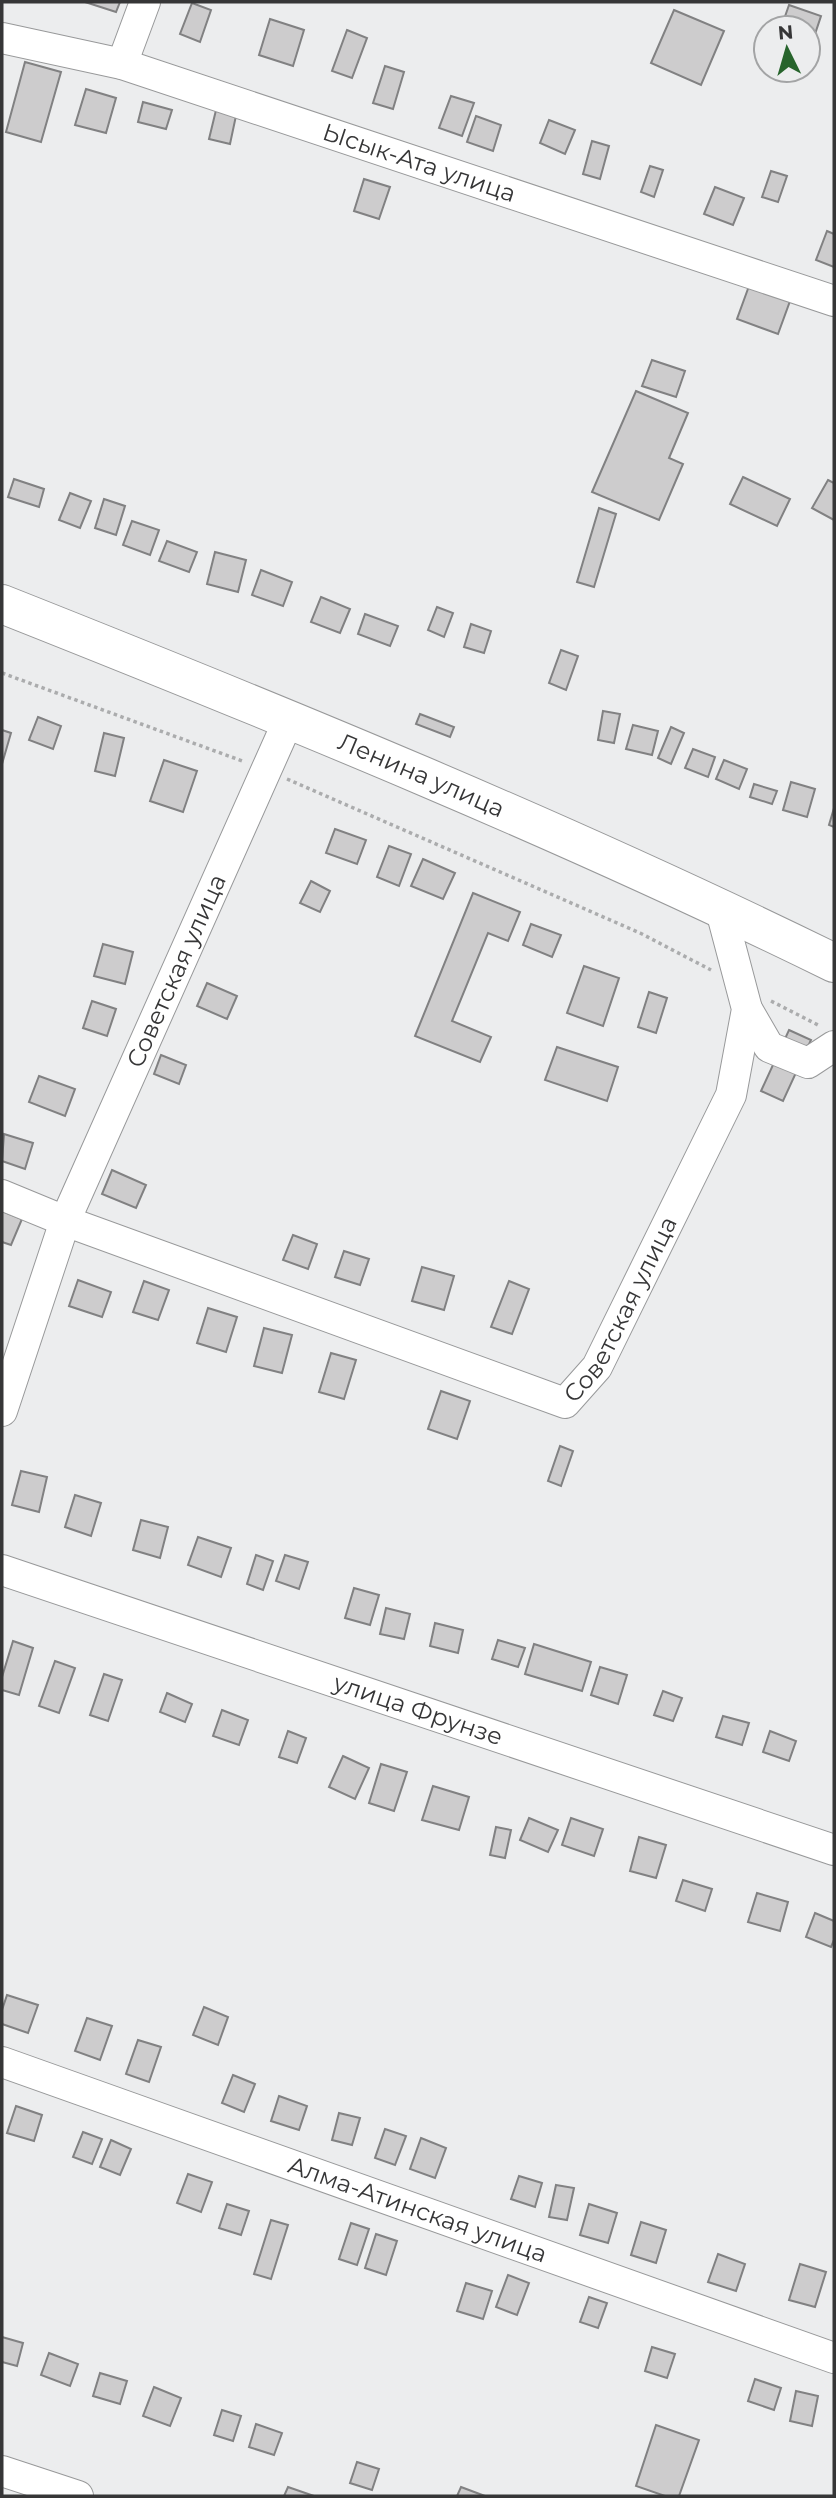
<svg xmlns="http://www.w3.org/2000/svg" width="836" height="2498" font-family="Montserrat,sans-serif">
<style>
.building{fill:#cdcccd;stroke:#818182;stroke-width:2}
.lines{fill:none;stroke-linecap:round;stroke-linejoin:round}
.minor-casing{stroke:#98999a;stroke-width:32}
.major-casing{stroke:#98999a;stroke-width:40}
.path{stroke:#abacad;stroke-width:3.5;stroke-dasharray:3.5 3.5;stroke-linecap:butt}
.minor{stroke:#fff;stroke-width:30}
.major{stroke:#fff;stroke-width:38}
.labels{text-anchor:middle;stroke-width:5;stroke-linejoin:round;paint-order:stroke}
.street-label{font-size:24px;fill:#363637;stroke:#ecedee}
</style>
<rect width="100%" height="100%" fill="#ecedee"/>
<g class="building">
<path d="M85,2H120L116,12Z"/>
<path d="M192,3L211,10L200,42L180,34Z"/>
<path d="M789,5L821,16L813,40L808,39V28H781Z"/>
<path d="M674,10L724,31L701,85L651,63Z"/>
<path d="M270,19L304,30L293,66L259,55Z"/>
<path d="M347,30L367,38L352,78L332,71Z"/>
<path d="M25,62L61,72L41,142L6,132Z"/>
<path d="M385,66L404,72L393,109L373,103Z"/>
<path d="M86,89L116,98L106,133L75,125Z"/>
<path d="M451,96L474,103L462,136L439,128Z"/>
<path d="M143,102L172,110L166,129L138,122Z"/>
<path d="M217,106L237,111L230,144L209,139Z"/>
<path d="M476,116L501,125L493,151L467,142Z"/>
<path d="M549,120L575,130L565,154L540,143Z"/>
<path d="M592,141L609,146L600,179L583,174Z"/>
<path d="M650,166L663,170L654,197L641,192Z"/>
<path d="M771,171L787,176L778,202L762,197Z"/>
<path d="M364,179L390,187L379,219L354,211Z"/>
<path d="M715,187L744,198L733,225L704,214Z"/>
<path d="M827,231L834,234V267L816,260Z"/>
<path d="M749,286L790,301L778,334L737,319Z"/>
<path d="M652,360L685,371L676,397L642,386Z"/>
<path d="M636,391L688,413L669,458L683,464L659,520L592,492Z"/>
<path d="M743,477L790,499L777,526L730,504Z"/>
<path d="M14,479L44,489L39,507L8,497Z"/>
<path d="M828,480L834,483V520L812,508Z"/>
<path d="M70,493L91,501L80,528L59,520Z"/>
<path d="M104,499L125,506L116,535L95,528Z"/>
<path d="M599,508L616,514L594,587L577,582Z"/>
<path d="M132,521L159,530L150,555L123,545Z"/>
<path d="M167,541L197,552L189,572L159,561Z"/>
<path d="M215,552L246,560L238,592L207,584Z"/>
<path d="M261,570L292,582L283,606L252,595Z"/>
<path d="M321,597L350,609L340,633L311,622Z"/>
<path d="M437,607L453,613L444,637L428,630Z"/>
<path d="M365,614L398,626L390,646L358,634Z"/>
<path d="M471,624L491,631L484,653L464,647Z"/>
<path d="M561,650L578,656L566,690L549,683Z"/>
<path d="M603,711L620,714L614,743L598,740Z"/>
<path d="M420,714L454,727L450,737L416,724Z"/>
<path d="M38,717L61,726L53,749L29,740Z"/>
<path d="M633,725L658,731L652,755L626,749Z"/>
<path d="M671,727L684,733L671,764L658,758Z"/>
<path d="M2,730L11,733L2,764Z"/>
<path d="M104,733L124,738L115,776L95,771Z"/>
<path d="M693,749L715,757L708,777L685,768Z"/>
<path d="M164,760L197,771L183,812L150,801Z"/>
<path d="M724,760L747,769L739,789L716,779Z"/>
<path d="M791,782L815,789L807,817L783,810Z"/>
<path d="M754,784L777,791L772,804L750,797Z"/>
<path d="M834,808V827L829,825Z"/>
<path d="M335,829L366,840L357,864L326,853Z"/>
<path d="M389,846L411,854L399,886L377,877Z"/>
<path d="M423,859L455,873L443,899L411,886Z"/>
<path d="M311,881L330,891L320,912L300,903Z"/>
<path d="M473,893L520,912L508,941L488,933L452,1021L491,1037L480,1062L415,1036Z"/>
<path d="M531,924L561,935L552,957L523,945Z"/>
<path d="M103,944L133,952L125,984L94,976Z"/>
<path d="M584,966L619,978L603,1026L567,1013Z"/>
<path d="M207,983L237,996L227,1019L197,1006Z"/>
<path d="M649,992L667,998L656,1033L638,1027Z"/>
<path d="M92,1001L116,1009L107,1036L83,1028Z"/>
<path d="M789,1030L811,1040L783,1101L761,1091Z"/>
<path d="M557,1047L618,1067L607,1101L545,1080Z"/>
<path d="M161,1055L186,1065L179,1084L154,1074Z"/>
<path d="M39,1076L75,1089L65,1116L29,1102Z"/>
<path d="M4,1134L33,1143L25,1169L2,1161Z"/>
<path d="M112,1170L146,1185L136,1208L102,1194Z"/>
<path d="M2,1211L22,1219L11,1245L2,1242Z"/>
<path d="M293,1235L317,1244L308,1269L283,1260Z"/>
<path d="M344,1251L369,1259L360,1285L335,1277Z"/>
<path d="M422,1267L454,1276L444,1310L412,1301Z"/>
<path d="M78,1280L111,1292L102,1317L69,1306Z"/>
<path d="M144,1281L169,1290L158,1320L133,1312Z"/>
<path d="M509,1281L529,1289L512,1334L491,1327Z"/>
<path d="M208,1308L237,1317L226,1352L197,1343Z"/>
<path d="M264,1328L292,1335L282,1373L254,1366Z"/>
<path d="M331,1353L356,1360L344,1399L319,1392Z"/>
<path d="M441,1391L470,1401L457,1439L428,1429Z"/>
<path d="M560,1446L573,1451L561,1486L548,1481Z"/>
<path d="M21,1471L47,1477L39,1512L12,1505Z"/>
<path d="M75,1495L101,1503L91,1536L65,1527Z"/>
<path d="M141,1520L168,1527L160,1558L133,1550Z"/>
<path d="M198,1537L231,1548L221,1577L188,1565Z"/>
<path d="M256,1555L273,1561L263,1590L247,1584Z"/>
<path d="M285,1555L308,1562L299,1589L276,1581Z"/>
<path d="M354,1588L379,1595L370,1625L345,1618Z"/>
<path d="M386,1608L410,1614L404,1639L380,1634Z"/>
<path d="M435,1623L463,1630L458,1653L430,1646Z"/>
<path d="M498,1640L525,1648L518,1667L492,1659Z"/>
<path d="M13,1641L33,1648L19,1695L2,1690V1677Z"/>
<path d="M534,1644L591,1662L582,1691L525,1674Z"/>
<path d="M55,1661L75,1668L59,1713L39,1706Z"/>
<path d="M600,1667L627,1675L618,1704L591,1695Z"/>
<path d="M104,1674L122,1680L108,1721L90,1715Z"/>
<path d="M663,1691L682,1698L673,1721L654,1715Z"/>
<path d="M167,1693L192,1704L185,1722L160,1712Z"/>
<path d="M222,1710L248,1720L239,1745L213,1736Z"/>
<path d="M723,1716L749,1723L742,1745L716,1737Z"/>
<path d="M288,1731L306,1738L297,1763L279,1757Z"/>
<path d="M770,1731L796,1741L789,1761L763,1752Z"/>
<path d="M343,1756L369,1768L355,1799L329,1787Z"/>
<path d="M381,1764L407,1772L394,1811L369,1803Z"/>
<path d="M433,1786L469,1797L459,1830L422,1820Z"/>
<path d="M529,1818L558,1830L548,1852L520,1840Z"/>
<path d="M571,1818L603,1829L594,1856L562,1845Z"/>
<path d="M496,1827L511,1830L505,1858L490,1855Z"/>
<path d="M639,1837L666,1845L656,1878L630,1871Z"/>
<path d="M683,1880L712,1889L705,1911L676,1901Z"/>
<path d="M757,1893L788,1902L780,1931L748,1922Z"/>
<path d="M815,1913L834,1921V1940L831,1947L806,1937Z"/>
<path d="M7,1995L38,2005L28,2033L2,2024V2010Z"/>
<path d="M204,2007L228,2017L218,2045L193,2035Z"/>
<path d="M87,2018L112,2026L100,2060L75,2051Z"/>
<path d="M138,2040L161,2047L149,2082L126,2074Z"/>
<path d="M233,2075L255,2084L244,2112L222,2103Z"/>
<path d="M279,2096L307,2106L299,2130L271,2121Z"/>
<path d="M16,2106L42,2115L34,2141L7,2133Z"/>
<path d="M339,2113L360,2118L352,2145L332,2140Z"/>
<path d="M385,2129L406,2136L395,2165L375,2158Z"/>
<path d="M83,2132L102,2139L92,2164L73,2157Z"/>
<path d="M421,2138L446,2148L435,2178L410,2169Z"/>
<path d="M111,2140L131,2149L120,2175L100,2167Z"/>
<path d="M188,2174L212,2182L201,2212L177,2203Z"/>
<path d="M519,2176L542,2183L535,2207L511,2199Z"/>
<path d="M556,2185L574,2188L567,2220L549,2217Z"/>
<path d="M227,2204L249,2211L241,2235L219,2228Z"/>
<path d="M589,2204L617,2213L608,2243L580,2235Z"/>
<path d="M271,2220L288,2225L271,2279L254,2274Z"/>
<path d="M641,2222L666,2230L656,2263L631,2255Z"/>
<path d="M351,2223L369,2229L357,2265L339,2259Z"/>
<path d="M376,2234L397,2241L386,2275L365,2268Z"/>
<path d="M718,2254L745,2264L736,2291L708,2282Z"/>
<path d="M800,2264L826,2272L815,2307L789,2300Z"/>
<path d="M508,2275L529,2283L517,2315L496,2307Z"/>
<path d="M466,2283L492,2291L483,2319L457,2311Z"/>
<path d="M589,2297L607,2303L598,2328L580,2322Z"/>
<path d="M2,2337L23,2343L17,2366L2,2362Z"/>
<path d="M652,2347L675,2354L667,2378L645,2371Z"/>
<path d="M49,2353L78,2364L70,2386L41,2375Z"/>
<path d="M100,2373L127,2381L120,2404L93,2396Z"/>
<path d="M755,2379L781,2388L774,2410L748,2401Z"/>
<path d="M154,2387L181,2398L170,2426L143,2416Z"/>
<path d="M796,2391L818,2396L812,2426L790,2421Z"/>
<path d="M222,2410L241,2416L233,2441L214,2435Z"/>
<path d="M256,2424L282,2433L274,2455L249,2447Z"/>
<path d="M656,2425L699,2440L679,2496H665L636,2486Z"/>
<path d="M357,2462L379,2469L372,2490L350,2483Z"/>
<path d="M288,2487L314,2496H284Z"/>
<path d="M461,2487L485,2496H457Z"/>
</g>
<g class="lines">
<defs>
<g id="minor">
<path id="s1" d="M2,38L122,64L834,301"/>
<path d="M122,64L145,2"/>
<path d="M747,1009L769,1047L808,1063L834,1046"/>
<path id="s2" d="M2,1195L65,1221L565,1403L597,1367L731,1095L747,1009L720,907"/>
<path id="s3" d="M2,1411L65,1221L289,719"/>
<path id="s4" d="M2,1570L834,1850"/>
<path id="s5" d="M2,2062L834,2358"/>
<path d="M2,2471L78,2496"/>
</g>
<g id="major">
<path id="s6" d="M2,604C282,715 563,830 834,963"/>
</g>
</defs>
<use href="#minor" class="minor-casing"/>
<use href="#major" class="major-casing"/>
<g class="path">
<path d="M2,673L245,762"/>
<path d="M287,779L640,933L711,970"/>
<path d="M771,1001L820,1026"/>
</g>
<use href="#minor" class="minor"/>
<use href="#major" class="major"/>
</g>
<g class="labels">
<g class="street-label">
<text dy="8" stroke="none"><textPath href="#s1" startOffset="436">Ысык-Ата улица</textPath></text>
<text dy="8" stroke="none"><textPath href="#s6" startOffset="453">Ленина улица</textPath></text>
<text dy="8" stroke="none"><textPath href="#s3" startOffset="474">Советская улица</textPath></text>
<text dy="8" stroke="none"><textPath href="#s2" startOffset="710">Советская улица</textPath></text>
<text dy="8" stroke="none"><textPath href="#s4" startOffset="439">улица Фрунзе</textPath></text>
<text dy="8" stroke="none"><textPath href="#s5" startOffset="441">Алма-Атинская улица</textPath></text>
</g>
</g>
<rect width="836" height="2498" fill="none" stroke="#363637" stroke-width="7"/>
<g transform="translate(787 49) rotate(355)"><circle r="33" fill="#ecedee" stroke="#a3a4a5" stroke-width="2"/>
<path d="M0-5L12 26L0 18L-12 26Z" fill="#27642c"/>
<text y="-10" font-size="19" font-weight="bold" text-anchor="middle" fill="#363637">N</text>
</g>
</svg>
